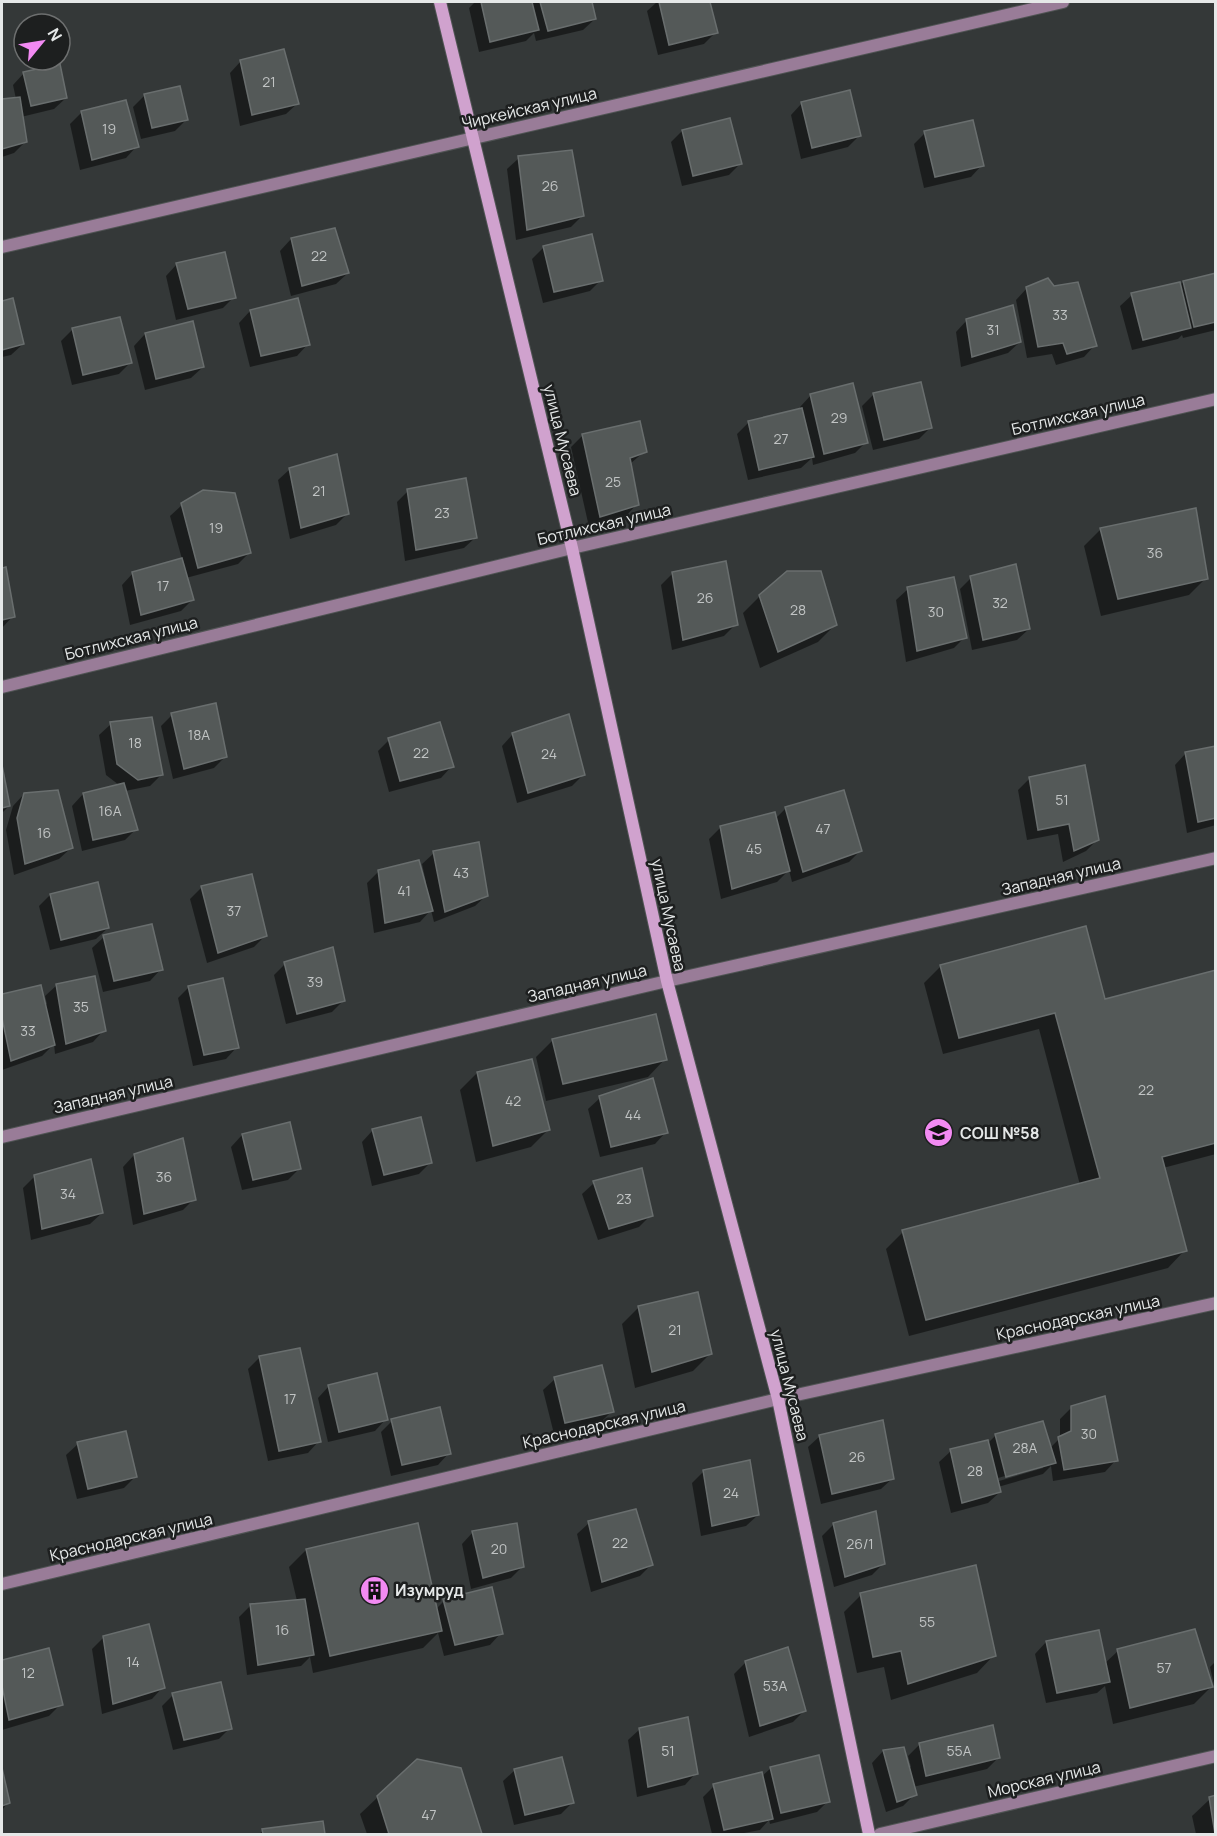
<svg xmlns="http://www.w3.org/2000/svg" width="1217" height="1836" font-family="Manrope,sans-serif">
<style>
.shadow{fill:#0007;fill-rule:evenodd}
.building{fill:#545958;stroke:#696e6e;stroke-width:1.5}
.lines{fill:none;stroke-linecap:round;stroke-linejoin:round}
.street-casing{stroke:#505454;stroke-width:14}
.secondary-casing{stroke:#505454;stroke-width:14}
.street{stroke:#997c98;stroke-width:12}
.secondary{stroke:#d0a2ce;stroke-width:12}
.labels{text-anchor:middle;stroke-width:5;stroke-linejoin:round;paint-order:stroke}
.number-label{font-size:14px;fill:#c1c4c4}
.street-label{font-size:16px;fill:#e5e8e8;stroke:#1d1f1f}
.poi-label{font-size:16px;font-weight:bold;fill:#e5e8e8;stroke:#1d1f1f;text-anchor:start}
</style>
<rect width="100%" height="100%" fill="#343838"/>
<g class="shadow">
<path d="M475,2H590L595,19L583,30L536,41L534,33L526,41L479,52L469,8Z"/>
<path d="M657,2H708L716,32L704,44L658,55L647,11Z"/>
<path d="M241,61L298,103L286,114L240,126L230,73Z"/>
<path d="M24,73L66,98L54,109L21,117L25,142L14,153L2,157V101L16,99L13,85Z"/>
<path d="M145,95L186,120L175,131L141,139L133,107Z"/>
<path d="M802,103L859,136L848,147L801,159L791,115Z"/>
<path d="M82,112L137,146L126,158L80,170L70,124Z"/>
<path d="M682,131L740,164L729,175L682,186L671,142Z"/>
<path d="M925,133L982,165L971,177L924,188L914,144Z"/>
<path d="M519,158L582,216L571,227L516,240L507,169Z"/>
<path d="M334,230L348,273L336,284L291,296L280,251L291,239Z"/>
<path d="M544,247L601,280L590,291L543,303L532,259Z"/>
<path d="M177,264L234,297L223,308L176,320L166,276Z"/>
<path d="M1216,275V330L1183,338L1182,335L1178,339L1132,350L1120,306L1132,295L1179,286L1183,282Z"/>
<path d="M1027,288L1095,345L1084,357L1056,365L1052,354L1027,358L1016,300Z"/>
<path d="M12,300L23,344L11,355L2,357V302Z"/>
<path d="M250,311L308,344L297,356L250,367L239,323Z"/>
<path d="M967,320L1020,342L1008,353L961,367L956,332Z"/>
<path d="M72,330L130,363L119,374L72,385L61,341Z"/>
<path d="M145,334L203,367L191,378L145,390L134,346Z"/>
<path d="M920,383L931,427L919,439L873,450L862,406L873,395Z"/>
<path d="M811,395L866,442L855,453L813,465L812,458L801,468L748,480L737,434L748,423L800,410V407Z"/>
<path d="M583,435L645,451L630,464L637,504L626,516L589,527L571,447Z"/>
<path d="M290,469L347,514L336,525L290,539L278,480Z"/>
<path d="M408,491L476,537L464,548L405,561L397,502Z"/>
<path d="M182,505L250,552L238,564L186,578L192,600L181,611L130,625L122,585L133,573L182,559L170,516Z"/>
<path d="M1101,529L1206,578L1189,595L1101,616L1084,546Z"/>
<path d="M4,569L13,616L2,628V570Z"/>
<path d="M673,573L736,624L724,636L672,650L661,585Z"/>
<path d="M971,578L1029,629L1017,640L972,650L960,589Z"/>
<path d="M908,589L965,637L954,648L906,662L896,600Z"/>
<path d="M760,596L835,625L818,642L760,668L743,613Z"/>
<path d="M172,715L225,757L214,768L173,779L161,726Z"/>
<path d="M111,724L161,775L150,786L125,791L136,829L125,840L82,851L72,806L83,794L119,785L106,775L99,735Z"/>
<path d="M513,734L584,774L572,786L517,803L502,746Z"/>
<path d="M389,740L452,766L441,778L389,792L378,751Z"/>
<path d="M1216,748V825L1187,833L1175,765L1186,753Z"/>
<path d="M2,772L9,806L2,813Z"/>
<path d="M1029,779L1097,840L1086,851L1063,862L1058,834L1027,840L1018,790Z"/>
<path d="M24,794L71,848L59,859L14,875L6,830L13,806Z"/>
<path d="M786,808L861,850L849,862L792,882L789,870L777,882L721,899L709,839L720,828L775,819Z"/>
<path d="M434,853L487,895L475,906L434,922L431,910L420,922L374,933L367,883L378,872L426,882L422,864Z"/>
<path d="M251,876L266,935L254,947L207,963L190,899L201,888Z"/>
<path d="M50,895L108,928L96,939L50,950L39,906Z"/>
<path d="M104,937L161,969L150,981L103,992L92,948Z"/>
<path d="M285,964L343,1001L332,1012L286,1024L274,975Z"/>
<path d="M941,966L1104,1001L1216,971V1154L1163,1168L1185,1250L1168,1268L909,1336L886,1249L903,1232L1080,1185L1039,1029L943,1054L924,983Z"/>
<path d="M57,985L104,1030L93,1042L55,1054L54,1044L42,1056L2,1070V995L40,986L44,1005L47,1004L45,996Z"/>
<path d="M189,987L237,1047L226,1059L193,1066L178,998Z"/>
<path d="M553,1040L665,1059L648,1077L546,1101L536,1057Z"/>
<path d="M477,1073L548,1130L531,1147L476,1162L460,1090Z"/>
<path d="M600,1098L666,1132L655,1144L600,1157L588,1109Z"/>
<path d="M373,1130L430,1163L419,1174L372,1186L362,1142Z"/>
<path d="M242,1135L300,1168L288,1180L242,1190L231,1147Z"/>
<path d="M134,1155L194,1199L183,1210L133,1225L123,1167Z"/>
<path d="M35,1176L102,1213L90,1224L31,1240L23,1188Z"/>
<path d="M594,1183L651,1215L639,1227L598,1240L582,1194Z"/>
<path d="M639,1307L710,1354L693,1371L635,1388L622,1324Z"/>
<path d="M299,1349L319,1441L308,1453L268,1461L248,1369L259,1358Z"/>
<path d="M555,1379L612,1411L600,1423L554,1434L543,1390Z"/>
<path d="M329,1386L386,1419L375,1431L328,1442L318,1398Z"/>
<path d="M1072,1407L1116,1460L1105,1472L1053,1481L1051,1466L1043,1474L998,1487L1000,1492L988,1503L951,1513L939,1462L951,1451L989,1442L996,1435L1050,1448L1060,1438V1419ZM1043,1465V1468L999,1481L998,1478Z"/>
<path d="M392,1421L449,1453L438,1465L391,1476L381,1432Z"/>
<path d="M820,1436L893,1478L881,1489L821,1504L808,1447Z"/>
<path d="M78,1444L135,1477L124,1488L77,1499L66,1455Z"/>
<path d="M703,1472L758,1515L746,1526L701,1536L692,1483Z"/>
<path d="M589,1523L651,1565L640,1576L591,1592L577,1534Z"/>
<path d="M834,1524L883,1564L872,1575L834,1587L822,1536Z"/>
<path d="M473,1532L522,1567L511,1578L471,1589L462,1544Z"/>
<path d="M306,1550L436,1609L444,1601L501,1633L490,1645L444,1656L438,1633L423,1648L313,1673L310,1657L301,1666L247,1675L239,1617L250,1606L297,1601L289,1567Z"/>
<path d="M861,1595L994,1655L977,1673L891,1700L884,1667L857,1673L844,1612Z"/>
<path d="M104,1637L163,1687L152,1699L102,1714L92,1649Z"/>
<path d="M1046,1642L1105,1663L1118,1651L1211,1687L1194,1704L1113,1724L1105,1686L1097,1693L1046,1703L1035,1654Z"/>
<path d="M48,1650L61,1704L49,1716L2,1730V1661Z"/>
<path d="M1216,1661V1694L1210,1667Z"/>
<path d="M746,1662L804,1711L793,1722L749,1737L734,1674Z"/>
<path d="M173,1695L230,1728L219,1739L173,1750L162,1706Z"/>
<path d="M640,1729L696,1773L685,1785L637,1797L628,1740Z"/>
<path d="M919,1745L999,1757L987,1769L913,1787L915,1794L903,1806L886,1812L872,1763L883,1751L903,1749L908,1768L911,1767L908,1756Z"/>
<path d="M771,1768L828,1801L817,1812L770,1824L769,1820L760,1830L739,1834H712L703,1797L714,1786L761,1777Z"/>
<path d="M460,1769L480,1834H367L360,1814L378,1797Z"/>
<path d="M515,1770L572,1803L561,1814L514,1825L503,1781Z"/>
<path d="M2,1775L8,1803L2,1810Z"/>
<path d="M1216,1797V1834H1196L1192,1816L1210,1799Z"/>
<path d="M322,1822L324,1834H259L263,1831Z"/>
</g>
<g class="building">
<path d="M481,2H532L539,30L490,42Z"/>
<path d="M540,2H592L596,19L548,31Z"/>
<path d="M659,2H710L718,33L669,45Z"/>
<path d="M284,49L299,104L252,115L240,60Z"/>
<path d="M60,64L67,98L31,106L23,72Z"/>
<path d="M180,86L188,120L152,128L144,94Z"/>
<path d="M850,90L861,136L812,148L801,102Z"/>
<path d="M20,97L27,142L2,149V99Z"/>
<path d="M126,100L139,147L92,160L81,111Z"/>
<path d="M730,118L742,164L693,176L682,130Z"/>
<path d="M973,120L984,166L935,177L924,131Z"/>
<path d="M572,150L584,216L527,230L518,156Z"/>
<path d="M335,228L349,273L302,286L291,238Z"/>
<path d="M592,234L603,281L554,292L543,246Z"/>
<path d="M225,252L236,298L188,309L176,263Z"/>
<path d="M1216,273V322L1194,327L1183,281Z"/>
<path d="M1048,278L1054,286L1078,282L1097,346L1067,354L1063,343L1038,347L1026,287Z"/>
<path d="M1180,282L1191,328L1143,340L1131,293Z"/>
<path d="M13,298L24,344L2,350V301Z"/>
<path d="M298,298L310,345L261,356L250,310Z"/>
<path d="M1013,305L1021,342L972,357L966,319Z"/>
<path d="M120,317L132,363L83,375L72,328Z"/>
<path d="M193,321L204,367L156,379L145,333Z"/>
<path d="M921,382L932,428L884,440L873,393Z"/>
<path d="M853,383L868,443L824,454L810,394Z"/>
<path d="M802,408L814,457L759,470L748,421Z"/>
<path d="M640,421L647,452L630,458L639,505L600,517L582,434Z"/>
<path d="M337,454L349,514L301,528L289,468Z"/>
<path d="M466,478L477,538L416,550L407,489Z"/>
<path d="M203,490L235,493L251,553L198,568L181,503Z"/>
<path d="M1196,508L1208,579L1118,599L1100,528Z"/>
<path d="M182,558L194,600L141,615L132,572Z"/>
<path d="M726,561L738,625L683,640L672,572Z"/>
<path d="M1016,564L1030,629L983,640L970,576Z"/>
<path d="M6,567L15,617L2,620V568Z"/>
<path d="M787,571H821L837,625L778,652L759,595Z"/>
<path d="M954,577L967,638L917,651L907,587Z"/>
<path d="M216,703L227,757L184,769L171,713Z"/>
<path d="M569,714L585,775L528,793L512,733Z"/>
<path d="M152,717L163,775L138,780L117,764L110,722Z"/>
<path d="M440,722L454,767L400,781L388,738Z"/>
<path d="M1216,746V818L1198,822L1185,752Z"/>
<path d="M2,765L10,806L2,808Z"/>
<path d="M1085,765L1099,840L1074,851L1069,824L1038,830L1029,777Z"/>
<path d="M124,783L138,830L93,840L83,793Z"/>
<path d="M58,790L73,848L25,864L17,818L24,793Z"/>
<path d="M844,790L862,851L803,872L785,807Z"/>
<path d="M775,812L790,871L732,889L720,826Z"/>
<path d="M479,842L488,896L445,912L433,851Z"/>
<path d="M419,860L433,911L385,923L378,870Z"/>
<path d="M252,874L267,936L218,953L201,886Z"/>
<path d="M98,882L109,928L61,940L50,894Z"/>
<path d="M152,924L163,970L114,981L103,935Z"/>
<path d="M1086,926L1105,999L1216,970V1143L1162,1157L1187,1251L926,1320L902,1230L1100,1178L1055,1013L959,1038L940,965Z"/>
<path d="M333,947L345,1001L297,1014L284,962Z"/>
<path d="M95,976L106,1031L66,1044L56,984Z"/>
<path d="M223,978L239,1048L204,1055L188,986Z"/>
<path d="M41,985L55,1045L11,1061L2,1018V994Z"/>
<path d="M656,1014L667,1060L563,1084L552,1039Z"/>
<path d="M532,1059L550,1130L493,1146L477,1072Z"/>
<path d="M653,1078L668,1133L611,1147L599,1096Z"/>
<path d="M421,1117L432,1163L384,1175L372,1129Z"/>
<path d="M290,1122L301,1169L253,1180L242,1134Z"/>
<path d="M183,1138L196,1200L144,1214L134,1154Z"/>
<path d="M91,1159L103,1213L42,1229L34,1175Z"/>
<path d="M642,1168L653,1216L609,1229L593,1181Z"/>
<path d="M698,1292L712,1354L652,1372L638,1306Z"/>
<path d="M300,1348L321,1442L279,1451L259,1356Z"/>
<path d="M602,1365L614,1412L565,1423L554,1377Z"/>
<path d="M377,1373L388,1420L339,1432L328,1385Z"/>
<path d="M1105,1396L1118,1461L1064,1470L1058,1437L1071,1431V1406Z"/>
<path d="M440,1407L451,1454L402,1465L391,1419Z"/>
<path d="M883,1420L894,1479L832,1494L819,1435Z"/>
<path d="M1043,1421L1056,1463L1006,1477L995,1434Z"/>
<path d="M126,1431L137,1477L88,1489L77,1442Z"/>
<path d="M988,1440L1001,1492L962,1503L950,1449Z"/>
<path d="M750,1460L759,1515L712,1526L703,1470Z"/>
<path d="M636,1509L653,1565L602,1582L588,1521Z"/>
<path d="M876,1511L885,1564L845,1577L833,1523Z"/>
<path d="M418,1523L442,1631L330,1656L306,1549Z"/>
<path d="M517,1523L524,1567L483,1578L472,1531Z"/>
<path d="M976,1565L996,1656L908,1684L901,1651L873,1657L860,1593Z"/>
<path d="M492,1587L503,1634L455,1645L443,1599Z"/>
<path d="M305,1599L314,1655L258,1665L250,1604Z"/>
<path d="M149,1624L165,1688L113,1704L103,1636Z"/>
<path d="M1195,1629L1213,1687L1130,1708L1117,1649Z"/>
<path d="M1099,1630L1110,1682L1057,1693L1046,1641Z"/>
<path d="M788,1647L806,1711L760,1726L745,1661Z"/>
<path d="M49,1648L63,1705L9,1720L2,1686V1660Z"/>
<path d="M221,1682L232,1729L184,1740L172,1693Z"/>
<path d="M688,1717L698,1774L648,1787L639,1728Z"/>
<path d="M993,1725L1000,1758L926,1776L919,1743Z"/>
<path d="M904,1747L917,1795L897,1802L883,1750Z"/>
<path d="M819,1755L830,1802L781,1813L770,1767Z"/>
<path d="M562,1757L574,1803L525,1815L514,1769Z"/>
<path d="M417,1759L461,1768L482,1834H389L377,1796Z"/>
<path d="M2,1768L10,1803L2,1806Z"/>
<path d="M762,1772L773,1819L724,1830L713,1784Z"/>
<path d="M1216,1795V1834H1215L1209,1797Z"/>
<path d="M323,1821L325,1834H263L262,1829Z"/>
</g>
<g class="lines">
<defs>
<g id="street">
<path d="M2,247L1063,2"/>
<path d="M2,687L572,548L1216,399"/>
<path d="M2,1137L667,981L1216,858"/>
<path d="M2,1584L778,1399L1216,1303"/>
<path d="M880,1834L1216,1756"/>
</g>
<path id="secondary" d="M440,2L572,548L667,981L778,1399L869,1834"/>
</defs>
<use href="#street" class="street-casing"/>
<use href="#secondary" class="secondary-casing"/>
<use href="#street" class="street"/>
<use href="#secondary" class="secondary"/>
</g>
<defs>
<symbol id="school-disc" viewBox="-11 -11 22 22"><circle r="9.5" fill="#f28af2" stroke="#1d1f1f"/><path d="M0-5L7-2L0 1L-7-2ZM-4 1L0 2.5L4 1V4Q0 6-4 4Z" fill="#111"/></symbol>
<symbol id="building-disc" viewBox="-11 -11 22 22"><circle r="9.5" fill="#f28af2" stroke="#1d1f1f"/><path d="M-4-6H4V6H1V3H-1V6H-4ZM-2.5-4.3h1.7v1.8h-1.7ZM.8-4.3h1.7v1.8H.8ZM-2.5-1h1.7V.8h-1.7ZM.8-1h1.7V.8H.8Z" fill="#111"/></symbol>
</defs>
<g fill-rule="evenodd">
<use href="#school-disc" x="922" y="1116" width="33" height="33"/>
<use href="#building-disc" x="358" y="1574" width="33" height="33"/>
</g>
<g class="labels">
<g class="number-label">
<text x="269" y="87">21</text>
<text x="109" y="134">19</text>
<text x="550" y="191">26</text>
<text x="319" y="261">22</text>
<text x="1060" y="320">33</text>
<text x="993" y="335">31</text>
<text x="839" y="423">29</text>
<text x="781" y="444">27</text>
<text x="613" y="487">25</text>
<text x="319" y="496">21</text>
<text x="442" y="518">23</text>
<text x="216" y="533">19</text>
<text x="1155" y="558">36</text>
<text x="163" y="591">17</text>
<text x="705" y="603">26</text>
<text x="1000" y="608">32</text>
<text x="798" y="615">28</text>
<text x="936" y="617">30</text>
<text x="199" y="740">18А</text>
<text x="135" y="748">18</text>
<text x="421" y="758">22</text>
<text x="549" y="759">24</text>
<text x="1062" y="805">51</text>
<text x="110" y="816">16А</text>
<text x="823" y="834">47</text>
<text x="44" y="838">16</text>
<text x="754" y="854">45</text>
<text x="461" y="878">43</text>
<text x="404" y="896">41</text>
<text x="234" y="916">37</text>
<text x="315" y="987">39</text>
<text x="81" y="1012">35</text>
<text x="28" y="1036">33</text>
<text x="1146" y="1095">22</text>
<text x="513" y="1106">42</text>
<text x="633" y="1120">44</text>
<text x="164" y="1182">36</text>
<text x="68" y="1199">34</text>
<text x="624" y="1204">23</text>
<text x="675" y="1335">21</text>
<text x="290" y="1404">17</text>
<text x="1089" y="1439">30</text>
<text x="1025" y="1453">28А</text>
<text x="857" y="1462">26</text>
<text x="975" y="1476">28</text>
<text x="731" y="1498">24</text>
<text x="620" y="1548">22</text>
<text x="860" y="1549">26/1</text>
<text x="499" y="1554">20</text>
<text x="927" y="1627">55</text>
<text x="282" y="1635">16</text>
<text x="133" y="1667">14</text>
<text x="1164" y="1673">57</text>
<text x="28" y="1678">12</text>
<text x="775" y="1691">53А</text>
<text x="668" y="1756">51</text>
<text x="959" y="1756">55А</text>
<text x="429" y="1820">47</text>
</g>
<g class="street-label">
<text transform="translate(529 108) rotate(-13)" y="6">Чиркейская улица</text>
<text transform="translate(1078 414) rotate(-13)" y="6">Ботлихская улица</text>
<text transform="translate(563 440) rotate(76)" y="6">улица Мусаева</text>
<text transform="translate(604 524) rotate(-13)" y="6">Ботлихская улица</text>
<text transform="translate(131 638) rotate(-14)" y="6">Ботлихская улица</text>
<text transform="translate(1061 876) rotate(-13)" y="6">Западная улица</text>
<text transform="translate(669 915) rotate(78)" y="6">улица Мусаева</text>
<text transform="translate(587 983) rotate(-13)" y="6">Западная улица</text>
<text transform="translate(113 1094) rotate(-13)" y="6">Западная улица</text>
<text transform="translate(1078 1317) rotate(-12)" y="6">Краснодарская улица</text>
<text transform="translate(790 1385) rotate(76)" y="6">улица Мусаева</text>
<text transform="translate(604 1424) rotate(-13)" y="6">Краснодарская улица</text>
<text transform="translate(131 1537) rotate(-13)" y="6">Краснодарская улица</text>
<text transform="translate(1044 1779) rotate(-13)" y="6">Морская улица</text>
</g>
<g class="poi-label">
<text x="960" y="1139">СОШ №58</text>
<text x="395" y="1596">Изумруд</text>
</g>
</g>
<rect width="1217" height="1836" fill="none" stroke="#e5e8e8" stroke-width="6"/>
<g transform="translate(42 42) rotate(60)"><circle r="28" fill="#1d1f1f" stroke="#6d6f6f" stroke-width="1.5"/>
<path d="M0-4.5L10 22L0 15L-10 22Z" fill="#f28af2"/>
<text y="-9" font-size="16" font-weight="bold" text-anchor="middle" fill="#e5e8e8">N</text>
</g>
</svg>
